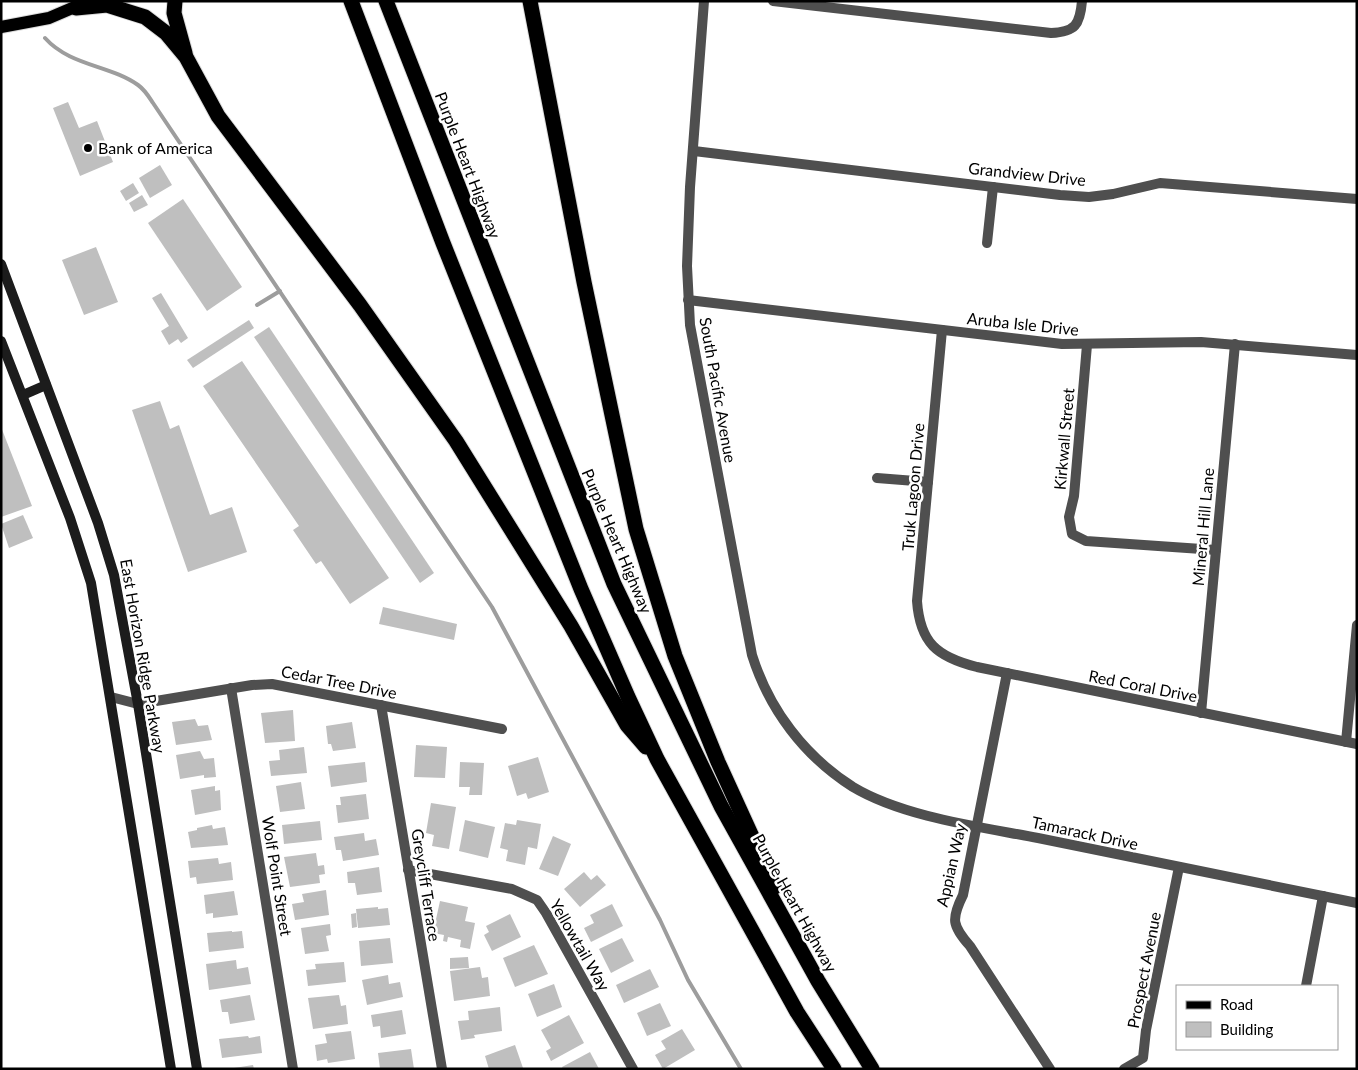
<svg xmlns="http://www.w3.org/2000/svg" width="1358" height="1070" font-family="Lato,sans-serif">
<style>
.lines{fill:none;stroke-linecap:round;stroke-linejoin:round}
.stream{stroke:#9d9d9d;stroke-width:4}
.building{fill:#bfbfbf}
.primary-casing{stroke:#dbdbdb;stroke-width:14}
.motorway-casing{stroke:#dbdbdb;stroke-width:17}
.minor{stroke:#4f4f4f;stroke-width:10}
.tertiary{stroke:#4f4f4f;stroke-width:10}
.secondary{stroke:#1c1c1c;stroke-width:10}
.primary{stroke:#000;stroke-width:12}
.motorway{stroke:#000;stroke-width:15}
.poi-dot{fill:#000;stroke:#fff;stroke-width:2}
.labels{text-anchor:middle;stroke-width:5;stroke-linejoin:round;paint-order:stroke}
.poi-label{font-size:16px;fill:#000;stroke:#fff;text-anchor:start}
.street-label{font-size:16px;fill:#000;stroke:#fff}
</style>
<rect width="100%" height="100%" fill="#fff"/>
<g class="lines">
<g class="stream">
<path d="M45,38C70,66 110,65 138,85C145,90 149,97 153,103L492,607L660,920L688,980L741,1069"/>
<path d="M257,305L280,291"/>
</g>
</g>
<g class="building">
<path d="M68,102L79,128L97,121L113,162L80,176L53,108Z"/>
<path d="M160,165L172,185L150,198L139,178Z"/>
<path d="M133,183L139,193L126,201L120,191Z"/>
<path d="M142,195L148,205L134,212L129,203Z"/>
<path d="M183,199L242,287L207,311L148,223Z"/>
<path d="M96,247L118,302L84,315L62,260Z"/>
<path d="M161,293L188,338L181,343L178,339L169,345L161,331L169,326L152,298Z"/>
<path d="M249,320L254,328L193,368L187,360Z"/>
<path d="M269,327L434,573L420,583L254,337Z"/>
<path d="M242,361L389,578L350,604L321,561L316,564L293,530L299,526L203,386Z"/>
<path d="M160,401L170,429L179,425L210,515L232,507L247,552L188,572L132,410Z"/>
<path d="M1,427L32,506L1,517Z"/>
<path d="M23,515L33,538L9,548L1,524Z"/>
<path d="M383,607L457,624L454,640L379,624Z"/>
<path d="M293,710L295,741L265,743L261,713Z"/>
<path d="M195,719L198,726L208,725L212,740L176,745L172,722Z"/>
<path d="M352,722L356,748L333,751L331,744H328L326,726Z"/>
<path d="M416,745L447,747L445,778L414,777Z"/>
<path d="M304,747L307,773L271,776L269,761L280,760L279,750Z"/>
<path d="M200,751L204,759L214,758L216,777L204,778V775L180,779L176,755Z"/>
<path d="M538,757L549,792L528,799L526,793L517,796L508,766Z"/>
<path d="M365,762L367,782L331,787L328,766Z"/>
<path d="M460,762L484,763L482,795H469L470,787H459Z"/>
<path d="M301,782L305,809L280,812L276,786Z"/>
<path d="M215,786V791L220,790L221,810L195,815L191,790Z"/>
<path d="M366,794L369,819L338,823L336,805H341L340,797Z"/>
<path d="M431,803L456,807L449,849L432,846L434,835L426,833Z"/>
<path d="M465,820L495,827L488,858L459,851Z"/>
<path d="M517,820L541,824L537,849L528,847L525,865L506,861L508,850L500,848L505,823L516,825Z"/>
<path d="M320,821L322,840L284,844L282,825Z"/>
<path d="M212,825L213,829L225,827L228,845L191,848L188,832L197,830V828Z"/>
<path d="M364,833L365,841L376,839L379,855L343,861L341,850H336L334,837Z"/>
<path d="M553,836L571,844L558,876L539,869Z"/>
<path d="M316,853L318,866L324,865L325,874L319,875L320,883L290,887L284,857Z"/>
<path d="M218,858L219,864L231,862L233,880L197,884L196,877L190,878L188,861Z"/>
<path d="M379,867L382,892L357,895L355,883H348L347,872Z"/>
<path d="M584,872L591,880L597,875L606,885L580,907L564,889Z"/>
<path d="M326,890L329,915L295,920L292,904L304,902L302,894Z"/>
<path d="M234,891L238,915L213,918V913L206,914L204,895Z"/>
<path d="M440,901L468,907L465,921L475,923L470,949L460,947L461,940L448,937L447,942L443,941L444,935L433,933Z"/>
<path d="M612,904L623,926L591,942L584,928L594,923L590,915Z"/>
<path d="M378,907V909L388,908L390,925L358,928L356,909Z"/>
<path d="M356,913L357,927L352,928L351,914Z"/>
<path d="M510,914L521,937L492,951L484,935L489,932L486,926Z"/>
<path d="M330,924L331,935L326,936L329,951L305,954L301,928Z"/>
<path d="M232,931V932L242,931L244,948L209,952L207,933Z"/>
<path d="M390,938L393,963L361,966L359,941Z"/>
<path d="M622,938L634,961L611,973L599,949Z"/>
<path d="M534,945L548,974L515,987L503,958Z"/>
<path d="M468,957L469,968L450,969V958Z"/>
<path d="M236,960L237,969L248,967L251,984L209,990L206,964Z"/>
<path d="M344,962L346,982L308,986L306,970L316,969L315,964Z"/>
<path d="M480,967L482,978L488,977L490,996L454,1001L450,971Z"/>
<path d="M650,969L659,987L624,1003L616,985Z"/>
<path d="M388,975L389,984L400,982L403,997L367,1005L362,980Z"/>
<path d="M554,984L562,1007L537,1017L528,994Z"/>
<path d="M250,995L255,1020L230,1024L228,1012H222L220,1000Z"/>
<path d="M339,995L341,1006L346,1005L348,1024L313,1029L308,998Z"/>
<path d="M660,1003L671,1026L647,1036L637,1013Z"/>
<path d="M500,1007L502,1031L474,1035L475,1038L461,1040L458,1021L469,1020L468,1011Z"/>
<path d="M402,1010L406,1034L381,1038L380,1026L373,1027L371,1015Z"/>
<path d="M569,1015L584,1043L551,1061L546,1051L551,1048L541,1030Z"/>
<path d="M682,1029L695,1050L663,1069L655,1055L666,1049L661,1041Z"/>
<path d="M351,1031L355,1059L328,1063L327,1059L317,1061L315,1045L327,1043L325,1034Z"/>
<path d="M248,1036L249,1038L260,1036L262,1053L222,1058L219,1039Z"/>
<path d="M515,1045L523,1068L489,1069L485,1056Z"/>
<path d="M411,1049L414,1069H380L378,1053Z"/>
<path d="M590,1052L599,1069H563L562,1067Z"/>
<path d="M253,1065L254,1069H234V1068Z"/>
</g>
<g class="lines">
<defs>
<path id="primary" d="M1,27L49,18L84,3"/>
<g id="motorway">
<path d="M175,1L174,13L185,53"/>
<path d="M351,1L443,243L581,589L628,697L657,759L797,1012L834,1069"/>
<path d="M386,1L614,584L721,806L818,981L872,1069"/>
<path d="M530,1L584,282L636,529L675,656L718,762L775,887"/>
<path d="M76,8L107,5L145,17L166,33L186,57L218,116L360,305L456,441L571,626L627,725L646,747"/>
</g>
</defs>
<use href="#primary" class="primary-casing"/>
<use href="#motorway" class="motorway-casing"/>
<g class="minor">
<path d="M773,1L1051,33C1075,32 1080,25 1082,1"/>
<path d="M694,151L1060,195L1089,197L1113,194L1160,183L1357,199"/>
<path d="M987,243L993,187"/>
<path d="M688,300L1062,344L1201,342L1357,355"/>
<path d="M942,330L917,601C920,643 937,657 977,667L1357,744"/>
<path d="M1087,345L1074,496L1069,517L1072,534L1086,541L1216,550"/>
<path d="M877,478L928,482"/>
<path d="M1007,673L963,895C951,919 952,926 970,946L1050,1069"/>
<path d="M231,688L293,1069"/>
<path d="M111,697L138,704L252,685L272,684L502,729"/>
<path d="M381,705L442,1069"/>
<path d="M1201,713L1235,344"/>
<path d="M1346,742L1357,625"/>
<path d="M408,870L512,889L537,900L546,913L633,1069"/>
<path d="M1306,986L1323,896"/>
<path d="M1124,1069L1143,1058L1146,1030L1179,867"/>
</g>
<path class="tertiary" d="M704,1L690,187L687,266L690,325L752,655C769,709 804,756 853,787C903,817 981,827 1038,838C1144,860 1250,882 1357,903"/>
<g class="secondary">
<path d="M1,264L98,523L114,575L138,704L197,1069"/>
<path d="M1,341L70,518L91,583L171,1069"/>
<path d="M23,395L46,385"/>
</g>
<use href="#primary" class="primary"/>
<use href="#motorway" class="motorway"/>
</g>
<circle class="poi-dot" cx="88" cy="148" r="5"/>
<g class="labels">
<g class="poi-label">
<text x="98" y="154">Bank of America</text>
</g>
<g class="street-label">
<text transform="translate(468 165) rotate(69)" y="6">Purple Heart Highway</text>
<text transform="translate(1027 174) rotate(6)" y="6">Grandview Drive</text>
<text transform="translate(1023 324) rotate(6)" y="6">Aruba Isle Drive</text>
<text transform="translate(718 390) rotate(80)" y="6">South Pacific Avenue</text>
<text transform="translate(1064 439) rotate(-85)" y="6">Kirkwall Street</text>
<text transform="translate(913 487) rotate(-85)" y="6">Truk Lagoon Drive</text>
<text transform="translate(1203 527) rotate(-85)" y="6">Mineral Hill Lane</text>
<text transform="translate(617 541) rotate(67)" y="6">Purple Heart Highway</text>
<text transform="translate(143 656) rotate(80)" y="6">East Horizon Ridge Parkway</text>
<text transform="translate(339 682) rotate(11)" y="6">Cedar Tree Drive</text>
<text transform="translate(1143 686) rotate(11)" y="6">Red Coral Drive</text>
<text transform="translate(1085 833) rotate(12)" y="6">Tamarack Drive</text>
<text transform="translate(951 865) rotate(-77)" y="6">Appian Way</text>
<text transform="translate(277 876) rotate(81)" y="6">Wolf Point Street</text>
<text transform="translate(426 885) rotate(81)" y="6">Greycliff Terrace</text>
<text transform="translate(795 903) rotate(61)" y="6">Purple Heart Highway</text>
<text transform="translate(580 945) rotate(60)" y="6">Yellowtail Way</text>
<text transform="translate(1144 970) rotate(-79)" y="6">Prospect Avenue</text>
</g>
</g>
<rect width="1358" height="1070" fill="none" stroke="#000000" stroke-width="5"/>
<rect x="1176" y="985" width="162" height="65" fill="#ffffff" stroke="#999999"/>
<rect x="1186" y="1001" width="25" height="8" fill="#000000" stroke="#999999"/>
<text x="1220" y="1010" font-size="15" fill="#000000">Road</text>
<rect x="1186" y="1022" width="25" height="15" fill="#bfbfbf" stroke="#999999"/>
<text x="1220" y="1035" font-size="15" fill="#000000">Building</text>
</svg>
